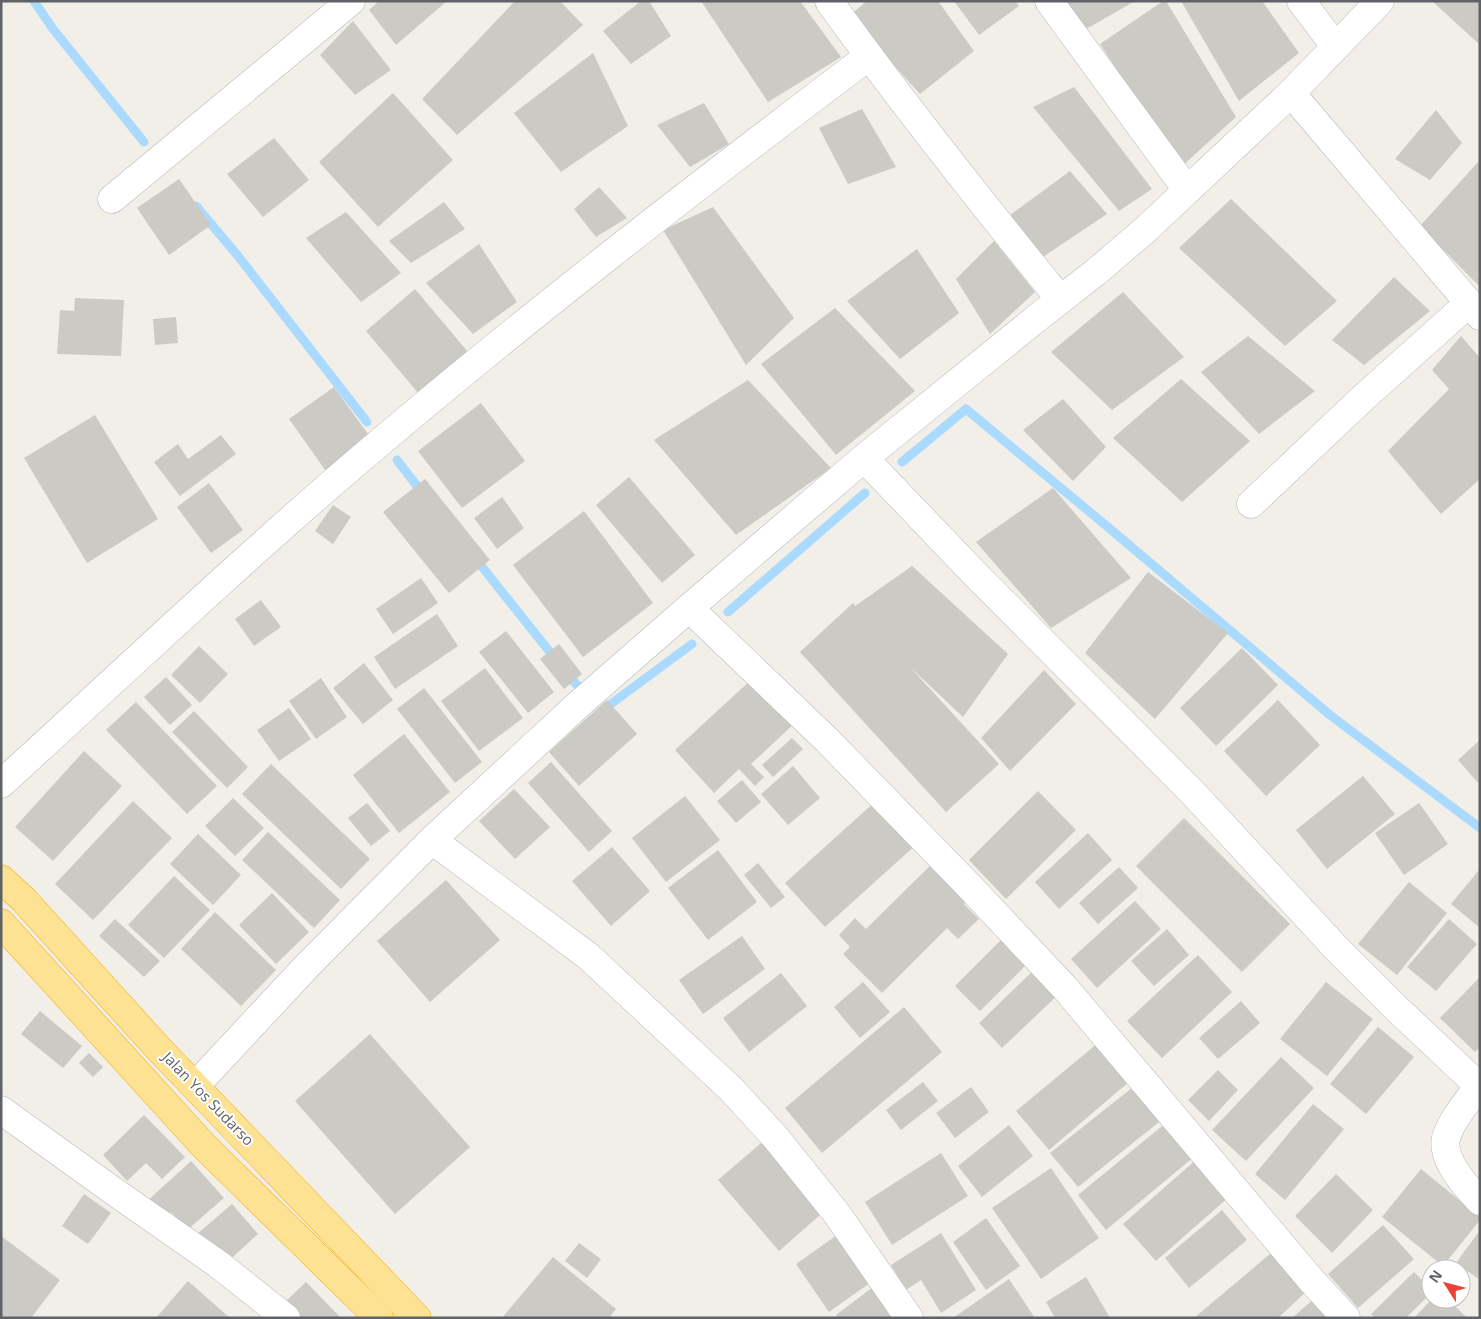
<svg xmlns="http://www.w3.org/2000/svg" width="1481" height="1319" font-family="'Open Sans',sans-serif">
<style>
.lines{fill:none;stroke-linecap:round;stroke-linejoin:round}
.stream{stroke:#aadaff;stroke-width:9}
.building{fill:#cccac5}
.street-casing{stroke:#b5b8bc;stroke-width:29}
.highway-casing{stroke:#f9ab00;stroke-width:29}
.street{stroke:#fff;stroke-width:28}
.highway{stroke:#fde293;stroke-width:28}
.labels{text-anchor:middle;stroke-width:4;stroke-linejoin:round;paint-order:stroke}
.street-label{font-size:15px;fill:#5f6368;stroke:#fff}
</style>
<rect width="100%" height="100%" fill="#f1efe8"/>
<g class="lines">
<g class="stream">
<path d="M34,1L53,29L144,142"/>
<path d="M196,206L238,256L367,422"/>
<path d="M397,460L424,495"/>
<path d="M902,462L966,409L1109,528L1330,715L1480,828"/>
<path d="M475,558L557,661"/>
<path d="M728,612L865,493"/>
<path d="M567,673L577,685"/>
<path d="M608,706L692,644"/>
</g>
</g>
<g class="building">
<path d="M379,1H447L396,45L369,10Z"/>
<path d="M515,1H560L583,25L457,135L422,99Z"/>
<path d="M641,1H649L671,36L631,64L603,31Z"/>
<path d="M701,1H800L841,57L768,102Z"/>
<path d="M867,1H938L974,51L920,94L849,16Z"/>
<path d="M954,1H1015L1019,6L979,35Z"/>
<path d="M1063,1H1135L1081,32Z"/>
<path d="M1163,1H1166L1236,117L1181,167L1100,44Z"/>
<path d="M1181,1H1262L1299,53L1239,101Z"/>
<path d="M1432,1H1480V45Z"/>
<path d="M353,21L391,70L355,95L320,55Z"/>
<path d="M593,53L628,126L561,172L514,113Z"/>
<path d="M1074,87L1152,189L1119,211L1033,107Z"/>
<path d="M393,93L453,160L378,227L319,162Z"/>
<path d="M704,103L729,144L690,167L657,125Z"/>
<path d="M862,109L896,167L848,184L819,128Z"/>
<path d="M1436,110L1462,143L1430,180L1395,159Z"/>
<path d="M274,138L309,180L263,217L227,174Z"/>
<path d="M1480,160V287L1420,226Z"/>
<path d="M1070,171L1107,214L1037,261L1002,221Z"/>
<path d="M179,179L211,225L169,255L137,208Z"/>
<path d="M599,187L627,218L596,237L574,209Z"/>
<path d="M1231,199L1337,301L1285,346L1179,248Z"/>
<path d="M444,202L465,229L411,263L389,241Z"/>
<path d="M713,207L794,318L746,365L663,230Z"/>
<path d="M346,212L401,273L361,302L306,238Z"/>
<path d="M994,241L1035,292L990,334L956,279Z"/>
<path d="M479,244L517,302L473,334L426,283Z"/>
<path d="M917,249L959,313L900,359L847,301Z"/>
<path d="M1394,277L1430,311L1364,365L1332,340Z"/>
<path d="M415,289L468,352L419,394L366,331Z"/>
<path d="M1123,292L1184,357L1112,410L1051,352Z"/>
<path d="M75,298L124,300L121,356L57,354L60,310L74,311Z"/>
<path d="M835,308L915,391L836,455L761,364Z"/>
<path d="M176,317L178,343L155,345L153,319Z"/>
<path d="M1248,336L1315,391L1259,434L1201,372Z"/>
<path d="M1461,336L1480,358V479L1441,514L1388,451L1449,389L1432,370Z"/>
<path d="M1181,379L1250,441L1182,502L1113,438Z"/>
<path d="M748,380L831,468L736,535L654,440Z"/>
<path d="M334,387L373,441L328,474L289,419Z"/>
<path d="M1063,399L1106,447L1073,481L1023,430Z"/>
<path d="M481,403L525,461L462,508L418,451Z"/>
<path d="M95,415L158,519L87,563L24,458Z"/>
<path d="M221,435L236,454L180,496L154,462L178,444L188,459Z"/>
<path d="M629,477L695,555L662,583L596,505Z"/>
<path d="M425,479L490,560L449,593L383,512Z"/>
<path d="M209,483L243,530L211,553L177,507Z"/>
<path d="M1053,488L1131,578L1051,628L976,542Z"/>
<path d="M502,497L524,528L497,549L474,518Z"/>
<path d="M333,505L351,517L333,544L315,531Z"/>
<path d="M584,511L653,603L583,657L513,565Z"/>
<path d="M912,566L1008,654L963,717L910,667L999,764L946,812L800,652L853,603L855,606Z"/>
<path d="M1148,572L1228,633L1155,719L1085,653Z"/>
<path d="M421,578L438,603L393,634L376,609Z"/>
<path d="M261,600L281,627L254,646L235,619Z"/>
<path d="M437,614L458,646L395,689L374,657Z"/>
<path d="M506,631L554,692L528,713L479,652Z"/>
<path d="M559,644L582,674L564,689L540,659Z"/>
<path d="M199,646L228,674L200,703L171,675Z"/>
<path d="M1242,648L1278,685L1216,746L1180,708Z"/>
<path d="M364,663L393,700L363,724L333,688Z"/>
<path d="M485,668L523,718L479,751L441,701Z"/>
<path d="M1044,670L1076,704L1010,771L981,738Z"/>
<path d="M166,677L192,705L170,725L144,697Z"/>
<path d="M321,678L347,717L316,739L289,701Z"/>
<path d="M753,678L795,723L751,764L764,777L755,786L739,769L714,793L675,750Z"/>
<path d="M424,688L482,762L455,783L397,709Z"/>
<path d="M607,700L637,734L579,786L549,752Z"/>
<path d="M1278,700L1320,745L1266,796L1224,751Z"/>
<path d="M136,702L217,786L187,814L106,730Z"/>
<path d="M289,708L311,739L279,761L257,730Z"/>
<path d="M194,711L248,767L227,788L172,732Z"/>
<path d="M404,734L450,792L399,833L353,775Z"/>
<path d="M792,738L803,749L773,777L762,765Z"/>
<path d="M1480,740V785L1458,760Z"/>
<path d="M84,751L122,786L53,861L15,827Z"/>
<path d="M551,762L612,831L589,852L528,783Z"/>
<path d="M271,764L370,859L341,889L242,794Z"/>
<path d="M793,766L820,798L788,825L761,794Z"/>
<path d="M1363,776L1395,814L1327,869L1296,830Z"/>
<path d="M742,780L761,802L736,823L717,801Z"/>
<path d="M514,789L550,827L515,859L479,821Z"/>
<path d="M1038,791L1076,830L1006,899L969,860Z"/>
<path d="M685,796L720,840L666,882L632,838Z"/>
<path d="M233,798L264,828L235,856L205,826Z"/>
<path d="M878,799L918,843L825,927L785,883Z"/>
<path d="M133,801L172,838L93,920L55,884Z"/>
<path d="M367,803L390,831L371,846L348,818Z"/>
<path d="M1419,803L1448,844L1404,875L1375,833Z"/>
<path d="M1184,818L1290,924L1242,972L1136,866Z"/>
<path d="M268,832L340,900L314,928L242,860Z"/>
<path d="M1088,833L1112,860L1059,909L1035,882Z"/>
<path d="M198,834L241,875L213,905L170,864Z"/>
<path d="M612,847L650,891L611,926L572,881Z"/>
<path d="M718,850L757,902L708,940L668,888Z"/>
<path d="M940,856L976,893L964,904L979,919L958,939L947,928L882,993L843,954L850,947L839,935L855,918L866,929Z"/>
<path d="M758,863L785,897L771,908L744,875Z"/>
<path d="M1119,867L1138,888L1098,924L1079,903Z"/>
<path d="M1480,869V925L1479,927L1451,904Z"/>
<path d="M174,876L210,910L164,958L128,925Z"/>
<path d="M446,880L500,940L430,1002L377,941Z"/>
<path d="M1409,882L1447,913L1397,975L1358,944Z"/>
<path d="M272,893L309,932L276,964L239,925Z"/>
<path d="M1135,901L1161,929L1097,988L1071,959Z"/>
<path d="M215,912L276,970L241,1006L181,949Z"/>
<path d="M115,919L160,961L144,977L99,936Z"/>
<path d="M1449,919L1477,944L1436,991L1407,967Z"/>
<path d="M1167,929L1189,955L1154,986L1131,961Z"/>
<path d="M742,936L765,969L703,1014L679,980Z"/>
<path d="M1002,939L1027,964L980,1011L955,986Z"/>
<path d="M1198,955L1232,992L1162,1058L1127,1021Z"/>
<path d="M1037,967L1061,992L1002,1048L979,1023Z"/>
<path d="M781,973L807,1006L749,1052L723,1018Z"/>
<path d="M1480,977V1047L1475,1052L1440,1018Z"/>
<path d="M863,982L890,1012L860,1038L834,1007Z"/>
<path d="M1326,982L1373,1019L1327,1076L1280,1039Z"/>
<path d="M1241,1001L1260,1023L1218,1059L1199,1038Z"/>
<path d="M904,1007L942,1052L822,1153L785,1108Z"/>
<path d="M40,1011L82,1046L63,1068L21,1034Z"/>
<path d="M1378,1027L1414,1057L1366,1114L1330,1084Z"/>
<path d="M370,1034L470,1147L395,1214L295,1101Z"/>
<path d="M1098,1043L1130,1081L1049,1150L1016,1111Z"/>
<path d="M89,1053L103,1067L93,1077L79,1063Z"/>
<path d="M1281,1057L1314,1088L1246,1161L1212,1130Z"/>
<path d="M1218,1070L1238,1090L1209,1121L1188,1100Z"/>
<path d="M923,1082L938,1101L901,1130L886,1110Z"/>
<path d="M1137,1084L1164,1118L1078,1187L1050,1153Z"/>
<path d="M971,1087L989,1112L955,1138L936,1113Z"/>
<path d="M1313,1104L1344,1129L1285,1200L1255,1174Z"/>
<path d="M144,1115L185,1157L162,1179L146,1163L127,1181L103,1155Z"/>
<path d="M1167,1122L1195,1156L1106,1230L1078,1195Z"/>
<path d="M1009,1125L1033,1156L982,1197L958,1166Z"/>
<path d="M775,1131L836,1201L779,1251L718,1180Z"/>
<path d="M941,1153L968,1196L892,1245L865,1202Z"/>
<path d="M1198,1158L1230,1196L1156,1261L1123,1224Z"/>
<path d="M191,1161L224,1198L187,1230L171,1212L160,1222L144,1204Z"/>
<path d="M1051,1168L1099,1238L1041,1279L992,1208Z"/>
<path d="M1421,1169L1480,1217V1220L1443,1266L1382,1217Z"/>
<path d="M1336,1174L1373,1210L1332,1253L1295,1216Z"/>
<path d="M84,1194L111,1213L88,1244L62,1226Z"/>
<path d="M232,1204L258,1234L223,1266L196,1235Z"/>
<path d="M1222,1210L1247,1240L1189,1288L1165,1258Z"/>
<path d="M986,1218L1020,1266L986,1290L953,1242Z"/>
<path d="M1383,1225L1414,1259L1358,1308L1328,1274Z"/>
<path d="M847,1228L881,1275L829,1312L796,1264Z"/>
<path d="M1480,1230V1280L1456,1263Z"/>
<path d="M941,1233L976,1290L941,1313L921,1280L906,1290L891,1265Z"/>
<path d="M1,1236L60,1280L31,1318H1Z"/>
<path d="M579,1243L601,1259L587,1278L565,1261Z"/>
<path d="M1276,1249L1308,1290L1278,1318H1194Z"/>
<path d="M553,1257L616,1309L609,1318H502Z"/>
<path d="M1414,1272L1431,1289V1293L1406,1318H1375L1371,1314Z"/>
<path d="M1086,1277L1110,1318H1055L1046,1302Z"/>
<path d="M1009,1279L1035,1318H953Z"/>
<path d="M188,1281L230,1318H156Z"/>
<path d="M881,1281L897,1318H838L836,1315Z"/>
<path d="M306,1282L341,1318H301L285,1302Z"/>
<path d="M1317,1296L1335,1318H1292Z"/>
<path d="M1432,1299H1448L1467,1318H1414Z"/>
</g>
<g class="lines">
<defs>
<g id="street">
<path d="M829,1C902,103 981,202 1060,299"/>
<path d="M1049,1L1187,190"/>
<path d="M1301,1L1335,46"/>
<path d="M1291,93L1480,316"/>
<path d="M112,199L351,1"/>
<path d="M864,458L974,573L1193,793L1336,948L1395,1007L1479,1086C1467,1102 1452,1119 1446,1138C1441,1159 1466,1187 1480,1201"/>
<path d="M1251,504L1363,398L1469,303"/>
<path d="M689,608L827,740L971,888L1065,988L1312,1281L1346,1318"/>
<path d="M1,784C117,678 232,569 351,467C518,324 693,189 869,56"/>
<path d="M432,840L588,956L731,1089L776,1138L837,1214L909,1318"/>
<path d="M196,1085L306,967L432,840L579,704L689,608L864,458L1042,314L1096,272L1145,230L1291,93L1380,1"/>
<path d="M1,1110L112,1190L218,1264L286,1318"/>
</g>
<g id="highway">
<path d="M1,879L23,899L158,1048L417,1318"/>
<path d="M1,923L203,1145L379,1318"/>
</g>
</defs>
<use href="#street" class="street-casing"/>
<use href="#highway" class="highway-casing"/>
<use href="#street" class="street"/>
<use href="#highway" class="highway"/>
</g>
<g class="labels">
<g class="street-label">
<text transform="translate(208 1099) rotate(46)" y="5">Jalan Yos Sudarso</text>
</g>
</g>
<rect width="1481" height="1319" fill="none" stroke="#5f6368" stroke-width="5"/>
<g transform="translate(1446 1284) rotate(306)"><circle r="24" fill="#ffffff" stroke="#bfc1c3"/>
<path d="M0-4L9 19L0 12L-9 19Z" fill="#ea4335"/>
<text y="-8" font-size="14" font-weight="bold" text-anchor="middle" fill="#5f6368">N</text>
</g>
</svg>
